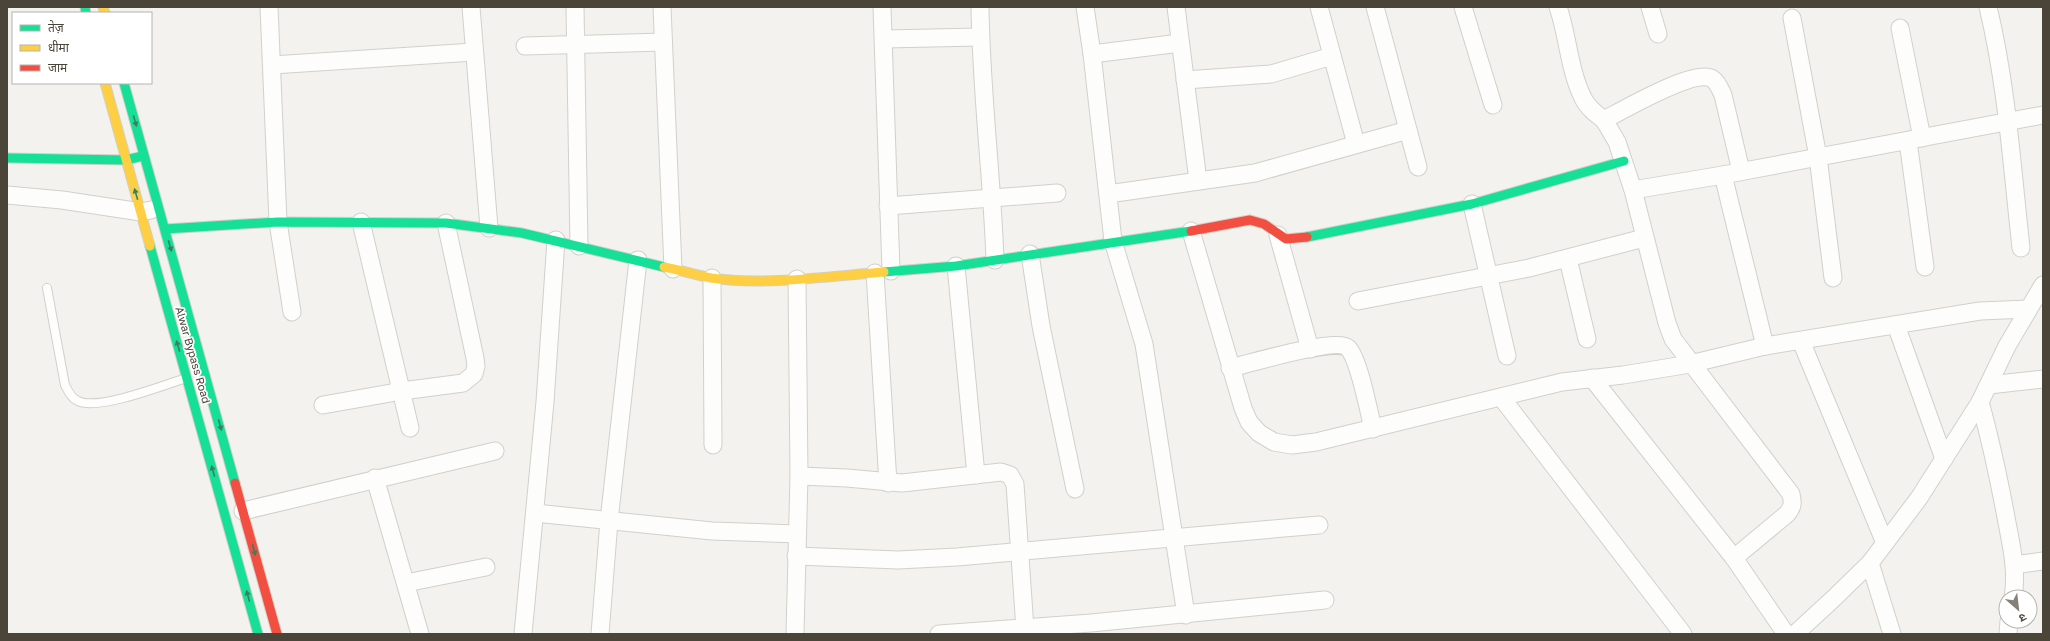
<svg xmlns="http://www.w3.org/2000/svg" width="2050" height="641" font-family="'Golos Text','Noto Sans Devanagari',sans-serif">
<style>
.lines{fill:none;stroke-linecap:round;stroke-linejoin:round}
.lane-casing{stroke:#d2d0cb;stroke-width:10}
.street-casing{stroke:#d2d0cb;stroke-width:19}
.fast-casing{stroke:#d3cfc5;stroke-width:11}
.slow-casing{stroke:#d3cfc5;stroke-width:11}
.jam-casing{stroke:#d3cfc5;stroke-width:11}
.lane{stroke:#fdfdfc;stroke-width:8}
.street{stroke:#fdfdfc;stroke-width:17}
.fast{stroke:#16e098;stroke-width:9}
.slow{stroke:#ffcf43;stroke-width:9}
.jam{stroke:#f24e42;stroke-width:9}
.oneway{fill:#36825f}
.labels{text-anchor:middle;stroke-width:3.5;stroke-linejoin:round;paint-order:stroke}
.street-label{font-size:11px;fill:#4b4439;stroke:#fff}
</style>
<rect width="100%" height="100%" fill="#f4f2ee"/>
<g class="lines">
<defs>
<path id="lane" d="M47,288L65,385C68,391 71,398 78,401C97,411 165,385 186,378"/>
<g id="street">
<path d="M269,7L278,222L292,312"/>
<path d="M471,7L489,228"/>
<path d="M575,7L579,246"/>
<path d="M662,7L673,269"/>
<path d="M882,7L891,271"/>
<path d="M980,7C981,91 992,175 995,260"/>
<path d="M1085,7L1092,54L1113,241L1144,344L1186,615"/>
<path d="M1176,7L1198,181"/>
<path d="M1319,7L1356,144"/>
<path d="M1375,7L1418,167"/>
<path d="M1463,7L1493,105"/>
<path d="M1558,7C1568,36 1569,70 1583,98C1587,107 1596,114 1604,120"/>
<path d="M1650,7L1658,34"/>
<path d="M1988,7C2007,86 2012,167 2021,248"/>
<path d="M1792,18L1818,157L1833,278"/>
<path d="M1900,28L1922,138"/>
<path d="M884,39L980,37"/>
<path d="M525,46L663,42"/>
<path d="M1092,54L1180,43"/>
<path d="M272,65L474,52"/>
<path d="M1185,80L1271,74L1332,56"/>
<path d="M1908,141L1925,267"/>
<path d="M1723,175L1765,346"/>
<path d="M1633,190L1723,175L2043,115"/>
<path d="M1108,194L1255,173L1408,130"/>
<path d="M7,195L62,200L141,212L151,210"/>
<path d="M1472,204L1507,356"/>
<path d="M888,206L1057,193"/>
<path d="M361,222L410,428"/>
<path d="M1191,231L1243,408L1249,422L1259,433L1274,442L1292,445L1316,442L1562,382L1623,375L1690,364L1765,346L1980,311L2028,309"/>
<path d="M1278,235L1310,349"/>
<path d="M1030,254L1041,326L1075,489"/>
<path d="M1568,259L1587,339"/>
<path d="M956,266L976,475"/>
<path d="M875,273L888,483"/>
<path d="M712,278L713,445"/>
<path d="M1358,301L1529,268L1644,238"/>
<path d="M1896,325L1944,459"/>
<path d="M1801,341L1885,543"/>
<path d="M1230,368C1248,364 1337,337 1348,348C1359,359 1369,412 1373,429"/>
<path d="M1592,378L1734,558L1786,634"/>
<path d="M1989,385L2043,379"/>
<path d="M1501,397L1683,634"/>
<path d="M1980,402C1990,438 1998,475 2005,512C2010,540 2018,569 2013,597"/>
<path d="M323,405L402,391L463,383L474,374L476,366L475,358L446,223"/>
<path d="M799,476L847,478L902,483L1001,472L1010,475L1015,484L1025,629"/>
<path d="M375,478L420,634"/>
<path d="M243,511L495,451"/>
<path d="M535,513L712,531L797,534"/>
<path d="M796,556L898,560L957,557L1319,525"/>
<path d="M1734,558L1787,514C1793,507 1793,503 1791,494L1673,339L1667,323L1633,190L1617,142L1604,120C1623,110 1692,70 1711,78C1717,81 1720,89 1723,95L1741,171"/>
<path d="M1870,563L1892,634"/>
<path d="M2014,565L2043,561"/>
<path d="M406,583L486,567"/>
<path d="M523,634L545,402L556,240"/>
<path d="M600,634L609,521L638,260"/>
<path d="M795,634L799,476L797,279"/>
<path d="M939,634L1091,623L1325,600"/>
<path d="M1795,634L1833,599L1870,563L1919,498L1980,402L2007,346L2043,285"/>
<path d="M2008,634L2009,621"/>
</g>
<g id="fast">
<path d="M85,7L86,13"/>
<path d="M124,83L235,483"/>
<path d="M7,158L126,160L143,156"/>
<path d="M165,229L278,222L446,223L522,233L664,267"/>
<path d="M1307,237L1472,204L1624,161"/>
<path d="M150,246L258,634"/>
<path d="M884,272L956,266L1191,231"/>
</g>
<g id="slow">
<path d="M103,7L105,13"/>
<path d="M105,83L150,246"/>
<path d="M664,267C680,270 696,275 711,278C763,286 832,276 884,272"/>
</g>
<g id="jam">
<path d="M1191,231L1250,220L1264,224L1286,239L1307,237"/>
<path d="M235,483L277,634"/>
</g>
</defs>
<use href="#lane" class="lane-casing"/>
<use href="#street" class="street-casing"/>
<use href="#fast" class="fast-casing"/>
<use href="#slow" class="slow-casing"/>
<use href="#jam" class="jam-casing"/>
<use href="#lane" class="lane"/>
<use href="#street" class="street"/>
<use href="#fast" class="fast"/>
<use href="#slow" class="slow"/>
<use href="#jam" class="jam"/>
</g>
<defs><path id="oneway-solid" d="M-6-.8H1V-3.2L6.5 0L1 3.2V.8H-6Z"/></defs>
<g class="oneway">
<use href="#oneway-solid" transform="translate(135 121) rotate(74)"/>
<use href="#oneway-solid" transform="translate(136 194) rotate(-106)"/>
<use href="#oneway-solid" transform="translate(170 246) rotate(74)"/>
<use href="#oneway-solid" transform="translate(178 346) rotate(-106)"/>
<use href="#oneway-solid" transform="translate(220 425) rotate(75)"/>
<use href="#oneway-solid" transform="translate(213 471) rotate(-106)"/>
<use href="#oneway-solid" transform="translate(254 550) rotate(75)"/>
<use href="#oneway-solid" transform="translate(248 596) rotate(-105)"/>
</g>
<g class="labels">
<g class="street-label">
<text transform="translate(193 355) rotate(74)" y="4">Alwar Bypass Road</text>
</g>
</g>
<rect width="2050" height="641" fill="none" stroke="#4b4439" stroke-width="16"/>
<rect x="12" y="12" width="140" height="72" fill="#ffffff" stroke="#b7b4b0"/>
<rect x="20" y="25" width="20" height="6" fill="#16e098" stroke="#b7b4b0"/>
<text x="48" y="32" font-size="12" fill="#4b4439">तेज़</text>
<rect x="20" y="45" width="20" height="6" fill="#ffcf43" stroke="#b7b4b0"/>
<text x="48" y="52" font-size="12" fill="#4b4439">धीमा</text>
<rect x="20" y="65" width="20" height="6" fill="#f24e42" stroke="#b7b4b0"/>
<text x="48" y="72" font-size="12" fill="#4b4439">जाम</text>
<g transform="translate(2018 609) rotate(152)"><circle r="19" fill="#ffffff" stroke="#b7b4b0"/>
<path d="M0-3L7 15L0 10L-7 15Z" fill="#868178"/>
<text y="-6" font-size="11" font-weight="bold" text-anchor="middle" fill="#4b4439">उ</text>
</g>
</svg>
